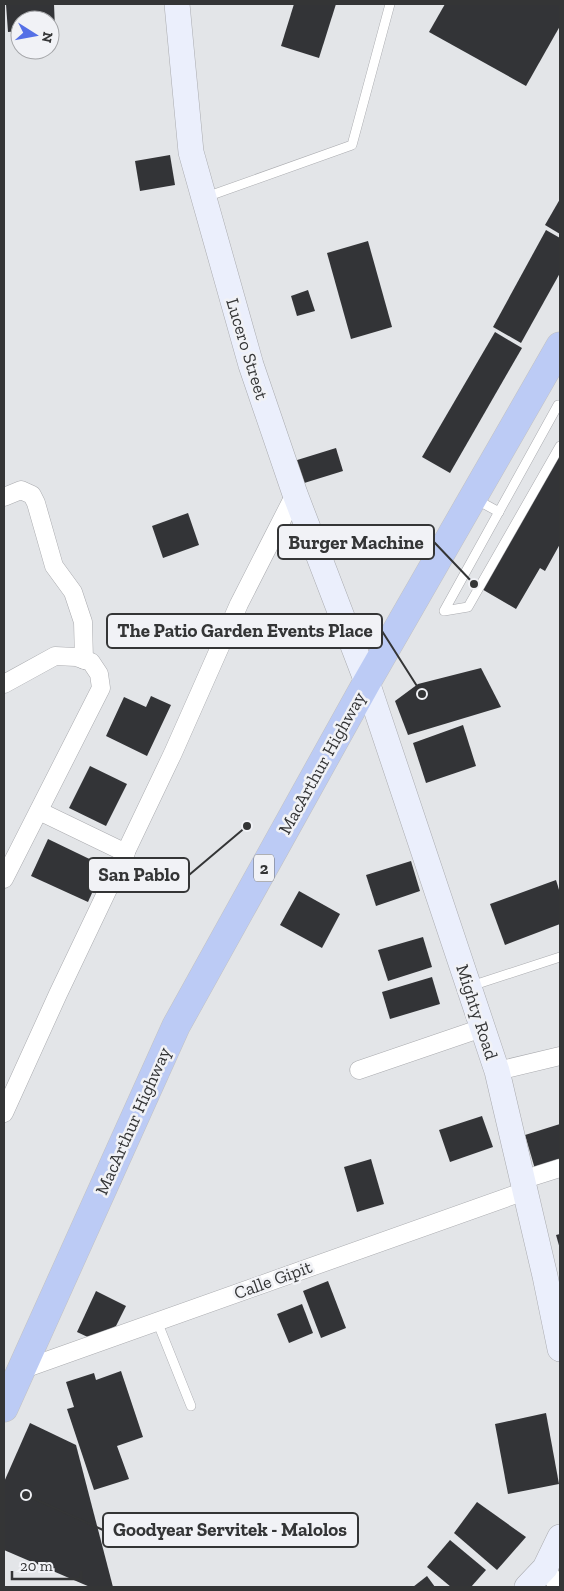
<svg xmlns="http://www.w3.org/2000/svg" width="564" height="1591" font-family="'Zilla Slab',serif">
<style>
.building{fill:#333437}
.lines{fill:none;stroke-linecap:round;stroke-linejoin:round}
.lane-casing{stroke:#aaabaf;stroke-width:10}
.street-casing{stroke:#aaabaf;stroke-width:19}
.secondary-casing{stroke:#aaabaf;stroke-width:26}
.highway-casing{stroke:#c2c2c3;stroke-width:29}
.lane{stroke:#fff;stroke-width:9}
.street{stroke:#fff;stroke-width:18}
.secondary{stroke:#ebeffc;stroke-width:25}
.highway{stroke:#bccbf5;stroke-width:28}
.labels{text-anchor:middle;stroke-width:5;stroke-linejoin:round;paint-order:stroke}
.shield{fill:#f1f2f6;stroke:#6d6e70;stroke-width:1}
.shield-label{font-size:16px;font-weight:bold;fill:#343536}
.street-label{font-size:18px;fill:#343536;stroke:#f1f2f6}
.leader{fill:none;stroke:#343536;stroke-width:2}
.callout-dot{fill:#343536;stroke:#f1f2f6;stroke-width:2}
.callout{fill:#f1f2f6;stroke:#343536;stroke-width:2}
.callout-label{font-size:19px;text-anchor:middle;font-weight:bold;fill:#343536}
</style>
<rect width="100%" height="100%" fill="#e3e5e8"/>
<g class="building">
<path d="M6,4H54L55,29L50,30V20H20V31L8,32Z"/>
<path d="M294,4H336L319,58L281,46Z"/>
<path d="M445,4H560V26L526,86L429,32Z"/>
<path d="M170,155L175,185L140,191L135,161Z"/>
<path d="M560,199V234L545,225Z"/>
<path d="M546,230L560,238V273L521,343L493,327Z"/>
<path d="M368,241L392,327L351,339L327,253Z"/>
<path d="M308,290L315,311L297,316L291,296Z"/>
<path d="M495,332L522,348L450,473L422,457Z"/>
<path d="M336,448L343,471L301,484L294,461Z"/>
<path d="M560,450V544L545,571L540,568L516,609L480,588Z"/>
<path d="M188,513L199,545L163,558L152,526Z"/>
<path d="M481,668L501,707L408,735L395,701L418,684Z"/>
<path d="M151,696L171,705L147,756L106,736L124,697L146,707Z"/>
<path d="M463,725L476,766L426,783L413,743Z"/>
<path d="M90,766L127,784L106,826L69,808Z"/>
<path d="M48,839L104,866L88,902L31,876Z"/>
<path d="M411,861L420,891L376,906L366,875Z"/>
<path d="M556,880L560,893V924L505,945L490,904Z"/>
<path d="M299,891L340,914L322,948L280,925Z"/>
<path d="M423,937L432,967L388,981L378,950Z"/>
<path d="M432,977L440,1004L390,1019L382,992Z"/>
<path d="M482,1116L493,1147L450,1162L439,1130Z"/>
<path d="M560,1124V1161L535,1169L525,1135Z"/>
<path d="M371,1159L384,1204L357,1212L344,1167Z"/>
<path d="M560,1234V1249L556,1235Z"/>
<path d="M328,1281L346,1328L321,1338L303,1291Z"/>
<path d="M96,1291L126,1306L116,1326L92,1339L77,1332Z"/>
<path d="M302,1304L313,1333L289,1343L277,1314Z"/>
<path d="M121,1371L143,1437L117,1446L129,1479L94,1490L67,1409L74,1407L66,1382L94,1373L96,1380Z"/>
<path d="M546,1413L559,1484L508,1494L495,1424Z"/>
<path d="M30,1423L76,1445L113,1587H90L4,1550V1482Z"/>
<path d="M477,1502L526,1537L497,1570L454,1533Z"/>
<path d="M450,1540L486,1570L471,1587H451L427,1567Z"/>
<path d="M427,1576L435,1587H413Z"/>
</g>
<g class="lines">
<defs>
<g id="lane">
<path d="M206,197L352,145L390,4"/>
<path d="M560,408L558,405L444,611L468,607L560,446"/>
<path d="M475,499L499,512"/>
<path d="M471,986L560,957"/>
<path d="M157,1321L191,1406"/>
</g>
<g id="street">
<path d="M4,497L21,490L32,495L36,503L54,566L73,592L83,622L84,660"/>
<path d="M4,684L55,656L76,657L91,662L99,674L101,688L4,879"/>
<path d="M39,811L126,853"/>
<path d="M359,1070L482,1028"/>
<path d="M497,1071L560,1056"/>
<path d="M4,1113L58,994L173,753L239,604L295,494"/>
<path d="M522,1180L560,1168"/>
<path d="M21,1370L525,1191"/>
<path d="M545,1568L559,1587"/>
</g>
<g id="secondary">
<path d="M177,4L191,152L251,365L295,494L367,682L497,1071L545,1276L560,1349"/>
<path d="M527,1587L545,1568L560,1537"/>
</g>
<path id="highway" d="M4,1408L176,1026L367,682L560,346"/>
</defs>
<use href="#lane" class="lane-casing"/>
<use href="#street" class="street-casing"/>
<use href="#secondary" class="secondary-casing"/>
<use href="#highway" class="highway-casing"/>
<use href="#lane" class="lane"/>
<use href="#street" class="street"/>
<use href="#secondary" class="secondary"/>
<use href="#highway" class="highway"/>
</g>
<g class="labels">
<rect class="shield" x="254" y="854.5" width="20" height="27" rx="4"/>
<g class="shield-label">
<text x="264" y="874">2</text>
</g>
<g class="street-label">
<text transform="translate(247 349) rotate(73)" y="6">Lucero Street</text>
<text transform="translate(322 763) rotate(-61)" y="6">MacArthur Highway</text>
<text transform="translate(477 1012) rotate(72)" y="6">Mighty Road</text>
<text transform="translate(133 1121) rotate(-66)" y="6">MacArthur Highway</text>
<text transform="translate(273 1280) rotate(-20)" y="6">Calle Gipit</text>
</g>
</g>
<path class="leader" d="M474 584L434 542M422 694L382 631M247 826L189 875M26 1495L103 1530"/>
<g class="callout-dot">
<circle cx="474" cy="584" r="5"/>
<circle cx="422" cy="694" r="5"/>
<circle cx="247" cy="826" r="5"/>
<circle cx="26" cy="1495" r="5"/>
</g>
<g class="callout">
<rect x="278" y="525" width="156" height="34" rx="5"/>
<rect x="107" y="614" width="275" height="34" rx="5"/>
<rect x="88" y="858" width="101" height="34" rx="5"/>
<rect x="103" y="1513" width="255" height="34" rx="5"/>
</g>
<g class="callout-label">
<text x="356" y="549">Burger Machine</text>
<text x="245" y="637">The Patio Garden Events Place</text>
<text x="139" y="881">San Pablo</text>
<text x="230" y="1536">Goodyear Servitek - Malolos</text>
</g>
<rect width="564" height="1591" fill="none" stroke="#343536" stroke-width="10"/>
<g transform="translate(35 35) rotate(101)"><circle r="24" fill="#f1f2f6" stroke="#a5a6a9"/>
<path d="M0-4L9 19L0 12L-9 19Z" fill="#5570e6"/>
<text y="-8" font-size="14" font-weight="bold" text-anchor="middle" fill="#343536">N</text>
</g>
<path d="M12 1571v8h69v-8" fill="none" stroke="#343536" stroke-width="2.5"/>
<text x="20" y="1571" font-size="15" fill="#343536" stroke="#f1f2f6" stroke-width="4" paint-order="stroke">20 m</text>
</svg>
